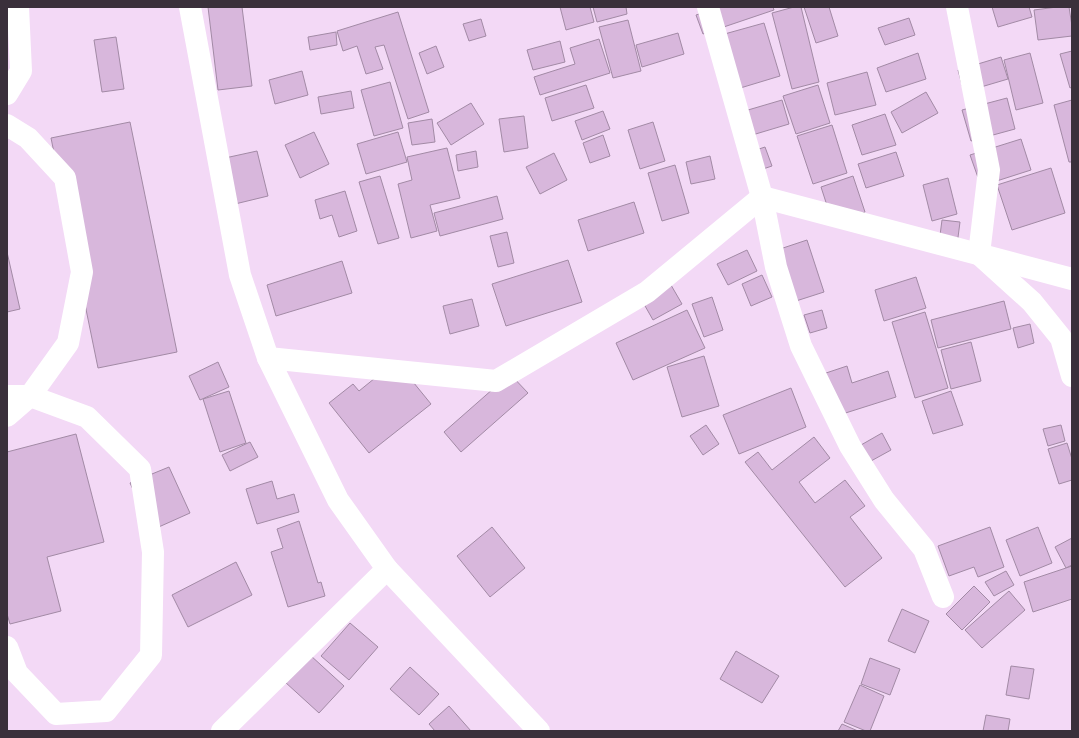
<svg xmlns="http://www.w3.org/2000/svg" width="1079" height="738" font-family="Poppins,sans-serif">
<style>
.building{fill:#d8b7dc;stroke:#a28aa5}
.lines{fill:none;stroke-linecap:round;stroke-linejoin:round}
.minor{stroke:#fff;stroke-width:22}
</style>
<rect width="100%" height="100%" fill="#f3d9f6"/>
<g class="building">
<path d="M208,7H242L252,86L218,90Z"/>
<path d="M560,7H590L594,22L566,30Z"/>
<path d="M593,7H626L627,14L597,22Z"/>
<path d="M720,7H773L774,10L703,34L696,15Z"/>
<path d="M794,7H801L819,82L792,89L772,13Z"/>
<path d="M804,7H829L838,36L816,43Z"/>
<path d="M992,7H1029L1032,17L998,27Z"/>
<path d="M1057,7H1069L1072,26V36L1038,40L1034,10Z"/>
<path d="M398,12L429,112L408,119L384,45L375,47L383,69L366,74L357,46L343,51L337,31Z"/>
<path d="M909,18L915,35L885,45L878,28Z"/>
<path d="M481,19L486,36L469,41L463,24Z"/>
<path d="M628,20L641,71L613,78L599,27Z"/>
<path d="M764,23L780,76L737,89L721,35Z"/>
<path d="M336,32L337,45L310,50L308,37Z"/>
<path d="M678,33L684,54L642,67L636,45Z"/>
<path d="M116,37L124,89L102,92L94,40Z"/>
<path d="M599,39L610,73L540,95L534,77L575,64L570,48Z"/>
<path d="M560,41L565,62L533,70L527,50Z"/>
<path d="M436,46L444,67L427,74L419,53Z"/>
<path d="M1072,51V87L1070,88L1060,54Z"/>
<path d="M918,53L926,79L886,92L877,68Z"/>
<path d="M1030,53L1043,103L1016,110L1004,60Z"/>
<path d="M1001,57L1008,79L964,92L958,70Z"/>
<path d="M302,71L308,95L275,104L269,80Z"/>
<path d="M867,72L876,105L835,115L827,83Z"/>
<path d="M390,82L403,128L374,136L361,90Z"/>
<path d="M586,85L594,108L552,121L545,98Z"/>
<path d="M818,85L830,123L796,134L783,96Z"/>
<path d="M351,91L354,108L321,114L318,97Z"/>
<path d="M926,92L938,113L902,133L891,112Z"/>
<path d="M1007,98L1015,129L971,141L962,110Z"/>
<path d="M782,100L789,124L739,139L731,115Z"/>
<path d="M1072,100V162H1069L1054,105Z"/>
<path d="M471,103L484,124L451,145L437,123Z"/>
<path d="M603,111L610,129L582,140L575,121Z"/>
<path d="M885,114L896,145L862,155L852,125Z"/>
<path d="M524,116L528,148L504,152L499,119Z"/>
<path d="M432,119L435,142L412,145L408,123Z"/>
<path d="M130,122L177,352L98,368L51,138Z"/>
<path d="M653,122L665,161L640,169L628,130Z"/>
<path d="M832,125L847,173L813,184L797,136Z"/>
<path d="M314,132L329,164L300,178L285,145Z"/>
<path d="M398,132L407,162L366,174L357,144Z"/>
<path d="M603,135L610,156L590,163L583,143Z"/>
<path d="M1021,139L1031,170L981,186L970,155Z"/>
<path d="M765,147L772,166L748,174L741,155Z"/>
<path d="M447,148L460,198L430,205L437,231L411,238L398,184L412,180L407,157Z"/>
<path d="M257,151L268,196L235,204L225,158Z"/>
<path d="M476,151L478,167L458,171L456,155Z"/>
<path d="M896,152L904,176L866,188L858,164Z"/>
<path d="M554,153L567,180L540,194L526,167Z"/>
<path d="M710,156L715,179L691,184L686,162Z"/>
<path d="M675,165L689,213L662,221L648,173Z"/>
<path d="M1051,168L1065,213L1012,230L997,185Z"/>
<path d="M380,176L399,238L378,244L359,182Z"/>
<path d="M853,176L865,212L833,224L821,187Z"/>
<path d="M948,178L957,214L932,221L923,185Z"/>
<path d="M345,191L357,231L339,237L332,215L320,219L315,200Z"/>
<path d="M497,196L503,219L440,236L434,213Z"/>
<path d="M634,202L644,233L588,251L578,220Z"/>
<path d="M942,220L960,222L957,245L939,243Z"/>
<path d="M507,232L514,263L498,267L490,236Z"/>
<path d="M807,240L824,292L796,301L780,249Z"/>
<path d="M747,250L757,271L728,285L717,264Z"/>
<path d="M7,252L20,309L7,312Z"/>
<path d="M568,260L582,302L506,326L492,284Z"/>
<path d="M342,261L352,293L276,316L267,285Z"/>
<path d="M664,273L682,304L653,320L636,290Z"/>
<path d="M762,275L772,297L751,306L742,284Z"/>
<path d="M916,277L926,308L884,321L875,290Z"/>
<path d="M712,297L723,330L704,337L692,304Z"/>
<path d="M472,299L479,326L450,334L443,306Z"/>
<path d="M1004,301L1011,329L938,348L931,320Z"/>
<path d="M687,310L705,348L633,380L616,343Z"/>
<path d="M822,310L827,328L810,333L804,315Z"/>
<path d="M925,312L948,388L915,398L892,322Z"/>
<path d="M1030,324L1034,343L1018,348L1013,328Z"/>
<path d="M971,342L981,381L951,389L941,350Z"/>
<path d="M704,356L719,406L682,417L667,367Z"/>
<path d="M396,361L431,404L369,453L329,403L353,384L359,391Z"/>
<path d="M218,362L229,387L200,400L189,376Z"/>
<path d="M847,366L852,383L888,371L896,397L836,416L823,374Z"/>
<path d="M510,374L528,393L461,452L444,432Z"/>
<path d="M791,388L806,427L739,454L723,415Z"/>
<path d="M229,391L246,443L220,452L203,399Z"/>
<path d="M951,391L963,425L933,434L922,401Z"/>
<path d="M706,425L719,444L703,455L690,436Z"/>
<path d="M1061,425L1065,441L1048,446L1043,429Z"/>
<path d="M882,433L891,450L871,461L861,445Z"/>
<path d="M76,434L104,542L47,557L61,611L10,624L7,614V452Z"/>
<path d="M814,437L830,458L799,482L815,503L845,480L865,506L850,517L882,558L845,587L745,462L758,452L772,470Z"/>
<path d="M250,442L258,457L230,471L222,455Z"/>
<path d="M1067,443L1072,459V480L1059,484L1048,449Z"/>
<path d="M169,467L190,513L152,530L130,483Z"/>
<path d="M272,481L277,499L294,494L299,512L257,524L246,489Z"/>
<path d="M299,521L318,583L321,582L325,596L288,607L271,552L283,548L277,529Z"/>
<path d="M492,527L525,568L490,597L457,556Z"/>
<path d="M990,527L1004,567L978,577L974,567L949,576L938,546Z"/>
<path d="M1038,527L1052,563L1020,576L1006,540Z"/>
<path d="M1072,538V565L1066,568L1055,547Z"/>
<path d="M236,562L252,595L188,627L172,595Z"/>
<path d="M1072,566V599L1033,612L1024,582Z"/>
<path d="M1006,571L1014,585L994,596L985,582Z"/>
<path d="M974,586L990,602L962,630L946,614Z"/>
<path d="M1009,591L1025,610L982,648L965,630Z"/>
<path d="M902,609L929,621L915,653L888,641Z"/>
<path d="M350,623L378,647L349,680L321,656Z"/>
<path d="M736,651L779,676L762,703L720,679Z"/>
<path d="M310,655L344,686L319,713L285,682Z"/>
<path d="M870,658L900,669L890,695L861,684Z"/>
<path d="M1011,666L1034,669L1029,699L1006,695Z"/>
<path d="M410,667L439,694L419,715L390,689Z"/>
<path d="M860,685L884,696L870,731H866L844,722Z"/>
<path d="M449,706L471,731H435L429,724Z"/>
<path d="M986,715L1010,719L1008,731H983Z"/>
<path d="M842,724L858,731H838Z"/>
</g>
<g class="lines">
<g class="minor">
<path d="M190,7L240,275L268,358L338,500L387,569L539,731"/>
<path d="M708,7L762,197L776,267L801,346L850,446L884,500L924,549L943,597"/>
<path d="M957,7L989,170L979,254L1032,302L1061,338L1072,376"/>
<path d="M7,94L21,71L18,7"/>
<path d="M7,125L28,138L65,178L82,272L68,343L30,396L7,416"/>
<path d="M268,358L496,381L647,292L762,197L1072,279"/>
<path d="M7,396H30L87,417L140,469L153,552L151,655L106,711L56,714L17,673L7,647"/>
<path d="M222,731L387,569"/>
</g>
</g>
<rect width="1079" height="738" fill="none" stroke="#3a303b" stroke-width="16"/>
</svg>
